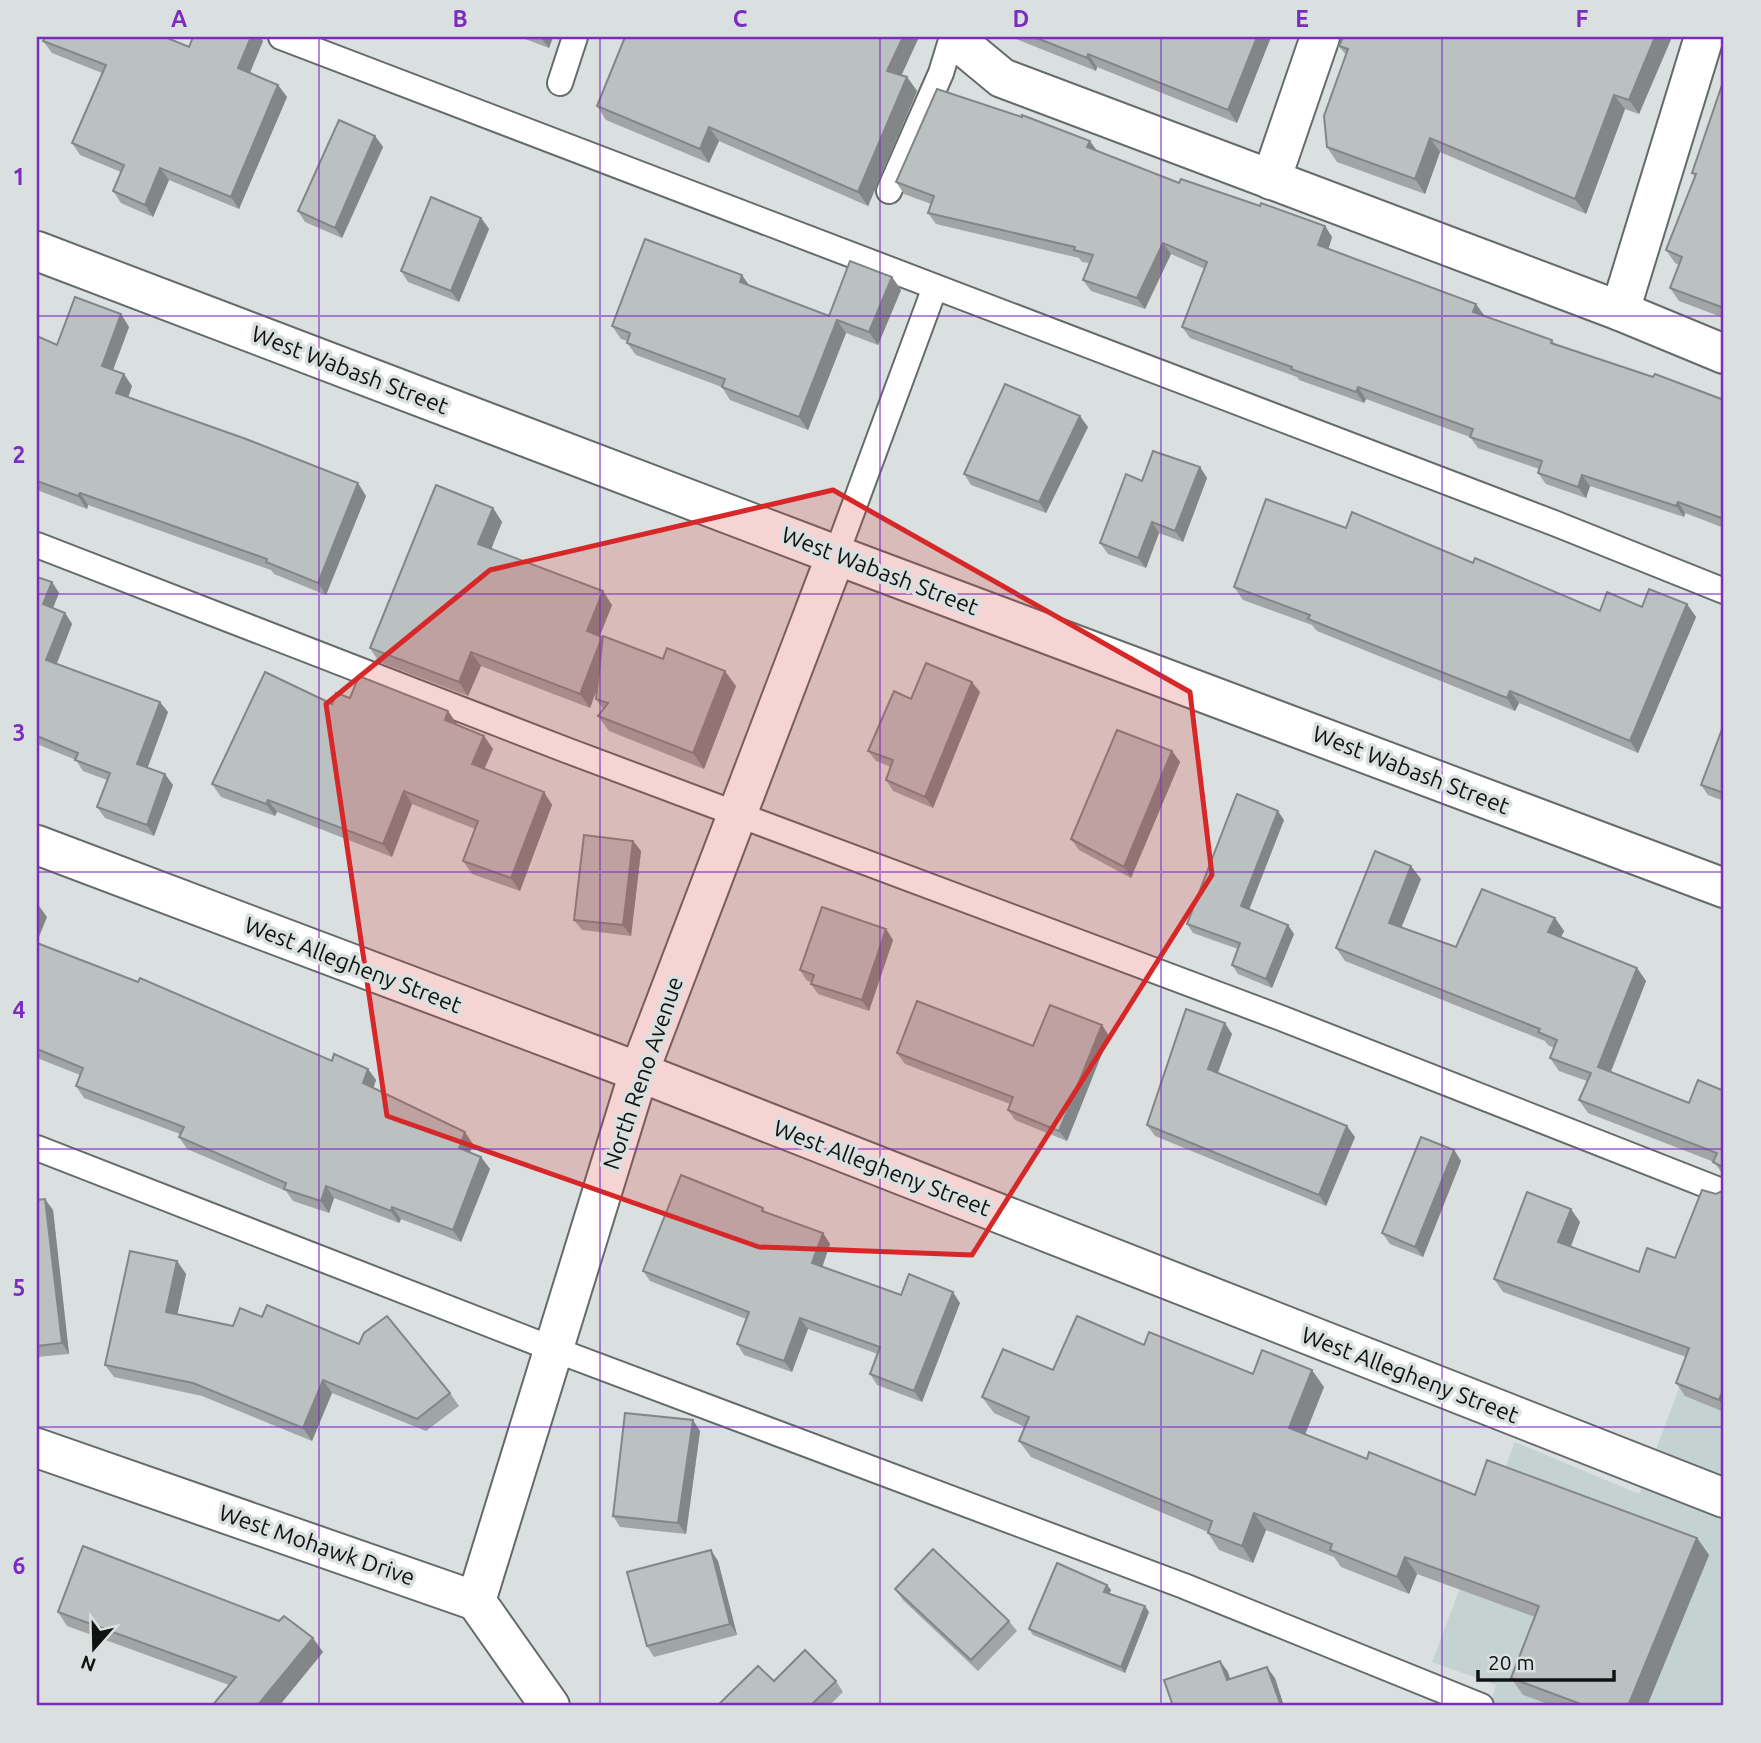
<svg xmlns="http://www.w3.org/2000/svg" width="1761" height="1743" font-family="Ubuntu,sans-serif">
<style>
.built{fill:#c4d3d2}
.lines{fill:none;stroke-linecap:round;stroke-linejoin:round}
.lane-casing{stroke:#656a6a;stroke-width:28}
.street-casing{stroke:#656a6a;stroke-width:42}
.lane{stroke:#fff;stroke-width:24}
.street{stroke:#fff;stroke-width:38}
.wall{fill:#a1a5a5}
.shaded-wall{fill:#838686}
.building{fill:#bbc0c0;stroke:#838686;stroke-width:2}
.marked{fill:#d62828;fill-opacity:0.2;stroke:#d62828;stroke-width:5;stroke-linejoin:round}
.grid{fill:none;stroke:#7b2cbf;stroke-width:2;stroke-opacity:0.55}
.labels{text-anchor:middle;stroke-width:7;stroke-linejoin:round;paint-order:stroke}
.street-label{font-size:23px;fill:#111313;stroke:#dae0df}
.neatline{fill:none;stroke:#7b2cbf;stroke-width:2.5}
.grid-label{font-size:23px;text-anchor:middle;font-weight:bold;fill:#7b2cbf}
</style>
<rect width="100%" height="100%" fill="#dae0df"/>
<path class="built" d="M1724,1270V1706H1489L1496,1685L1432,1662L1515,1442L1639,1494Z"/>
<g class="lines">
<defs>
<g id="lane">
<path d="M281,37L1554,523L1724,591"/>
<path d="M560,83L575,37"/>
<path d="M889,191L941,73L952,37"/>
<path d="M37,545L566,750L1281,1018L1724,1192"/>
<path d="M836,555L935,287"/>
<path d="M37,1148L553,1349L1184,1586L1481,1706"/>
</g>
<g id="street">
<path d="M962,37L967,49L1002,78L1620,311L1724,354"/>
<path d="M1271,180L1320,37"/>
<path d="M37,251L836,555L1724,888"/>
<path d="M1620,311L1704,37"/>
<path d="M37,845L639,1072L1724,1498"/>
<path d="M37,1448L476,1601L550,1706"/>
<path d="M476,1601L639,1072L836,555"/>
</g>
</defs>
<use href="#lane" class="lane-casing"/>
<use href="#street" class="street-casing"/>
<use href="#lane" class="lane"/>
<use href="#street" class="street"/>
</g>
<g class="wall">
<path d="M520,37H553L549,48Z"/>
<path d="M625,37H919L901,76L907,77L917,91L868,206L719,141L709,163L606,120L597,106Z"/>
<path d="M1011,37H1271L1237,123L1097,67L1096,71Z"/>
<path d="M1343,37H1672L1639,114L1625,109L1586,214L1440,152L1425,194L1337,162L1327,147L1346,55L1339,46Z"/>
<path d="M43,41L189,47L263,41L250,72L278,85L287,97L239,209L169,180L153,217L121,203L113,191L121,172L80,155L72,143L102,73L52,53Z"/>
<path d="M1724,79V318L1679,301L1670,288L1679,265L1675,263L1666,250L1695,177L1692,173Z"/>
<path d="M375,136L383,147L342,238L305,222L298,211Z"/>
<path d="M1097,151L1179,183L1325,226L1332,237L1328,249L1484,315L1483,316L1552,340L1555,344L1653,377L1724,400V528L1685,513L1684,517L1590,486L1586,498L1546,484L1538,473L1539,469L1478,448L1470,437L1366,399L1364,403L1299,380L1297,377L1190,338L1182,327L1205,269L1171,254L1145,309L1091,291L1083,280L1089,263L1082,262L1079,258L936,224L928,213L931,204L904,194L896,182Z"/>
<path d="M481,218L489,229L459,302L408,282L401,271Z"/>
<path d="M892,277L901,290L878,345L846,333L808,430L730,400L722,387L636,355L627,343V341L621,339L612,326L749,285L829,316Z"/>
<path d="M121,314L129,327L113,370L132,386L128,398L366,496L326,595L274,574L271,570L88,505L87,509L37,490V336L57,345Z"/>
<path d="M1088,427L1046,513L971,485L964,474Z"/>
<path d="M1200,467L1207,478L1183,542L1159,533L1146,568L1108,554L1100,543L1142,481Z"/>
<path d="M493,508L502,522L491,549L612,605L600,636L603,639L736,686L704,769L609,731L598,716L603,709L596,699L597,688L590,708L481,666L468,696L379,662L370,648Z"/>
<path d="M1346,528L1473,563L1600,611L1687,604L1696,617L1638,753L1519,703L1515,711L1317,631L1312,625L1243,600L1234,587Z"/>
<path d="M37,577L52,582L59,593L53,608L65,613L72,624L56,664L168,712L147,768L173,785L154,836L105,818L97,807L107,780L83,771L76,760L37,744Z"/>
<path d="M980,692L933,808L893,791L886,780L891,767L876,761L868,751L911,699Z"/>
<path d="M350,698L448,711L457,725L484,736L493,749L484,769L544,792L552,805L520,891L472,874L463,861L475,829L412,804L392,857L277,812L275,816L221,797L212,784L332,704Z"/>
<path d="M1724,724V801L1708,795L1701,785Z"/>
<path d="M1172,751L1180,762L1131,878L1079,850L1071,839Z"/>
<path d="M1284,820L1249,909L1294,934L1272,988L1238,974L1232,965L1238,949L1193,933L1187,924Z"/>
<path d="M633,841L641,851L631,936L582,930L574,920Z"/>
<path d="M1421,879L1401,927L1456,947L1555,918L1564,931L1561,937L1637,968L1646,981L1611,1072L1689,1103L1724,1091V1176L1714,1162L1588,1113L1579,1100L1587,1081L1559,1071L1550,1058L1554,1048L1548,1045L1545,1041L1345,961L1336,948Z"/>
<path d="M886,929L893,940L869,1011L818,994L811,984V982L807,981L800,970Z"/>
<path d="M37,943L332,1061L368,1069L376,1080L373,1088L473,1144L470,1153L481,1157L490,1169L461,1242L401,1219L399,1223L334,1198L329,1213L293,1201L286,1191L187,1149L179,1137L180,1134L84,1098L76,1086L80,1075L37,1058Z"/>
<path d="M1102,1025L1109,1036L1067,1141L1015,1120L1008,1110L1010,1104L905,1064L897,1053L1033,1046Z"/>
<path d="M1232,1034L1218,1073L1355,1137L1326,1206L1155,1136L1147,1125Z"/>
<path d="M1454,1150L1461,1161L1423,1257L1390,1244L1382,1233Z"/>
<path d="M1724,1190V1412L1685,1396L1676,1383L1686,1357L1503,1292L1494,1279L1580,1222L1571,1247L1639,1272L1675,1258L1716,1194Z"/>
<path d="M37,1200L53,1210L69,1354L37,1357Z"/>
<path d="M763,1208L766,1213L823,1233L830,1244L822,1267L901,1295L960,1303L922,1402L877,1385L870,1374L878,1354L808,1329L792,1372L744,1355L737,1344L746,1319L650,1281L643,1271Z"/>
<path d="M177,1261L186,1274L177,1315L450,1393L459,1406L426,1431L332,1393L312,1441L202,1396L114,1377L105,1365Z"/>
<path d="M1144,1345L1253,1374L1324,1387L1305,1434L1367,1459L1475,1495L1697,1538L1709,1555L1647,1706H1553L1523,1695L1511,1678L1535,1617L1417,1574L1409,1594L1341,1567L1334,1557L1266,1530L1253,1563L1219,1550L1208,1533V1532L1031,1457L1019,1441L1025,1427L994,1413L982,1397L1053,1370Z"/>
<path d="M700,1431L686,1534L620,1527L613,1516Z"/>
<path d="M718,1561L737,1635L654,1657L647,1646Z"/>
<path d="M1107,1585L1111,1590L1109,1593L1149,1612L1125,1673L1033,1635L1029,1629Z"/>
<path d="M895,1589L1009,1621L1017,1631L978,1671L903,1600Z"/>
<path d="M58,1612L323,1652L279,1706H212L229,1685L67,1626Z"/>
<path d="M774,1681H836L843,1692L829,1706H717Z"/>
</g>
<g class="shaded-wall">
<path d="M251,37H260L263,41L247,80L238,68Z"/>
<path d="M542,37H553L549,48L541,38Z"/>
<path d="M903,37H919L897,85L887,71Z"/>
<path d="M1257,37H1271L1237,123L1228,110Z"/>
<path d="M1655,37H1672L1639,114L1629,100Z"/>
<path d="M1088,54L1097,67L1096,71L1087,58Z"/>
<path d="M907,77L917,91L868,206L858,192Z"/>
<path d="M278,85L287,97L239,209L231,197Z"/>
<path d="M1614,95L1625,109L1586,214L1575,199Z"/>
<path d="M709,127L719,141L709,163L700,149Z"/>
<path d="M375,136L383,147L342,238L335,228Z"/>
<path d="M1430,138L1440,152L1425,194L1415,179Z"/>
<path d="M1090,141L1098,152L1087,147Z"/>
<path d="M160,168L169,180L153,217L145,205Z"/>
<path d="M481,218L489,229L459,302L451,291Z"/>
<path d="M1325,226L1332,237L1326,257L1318,245Z"/>
<path d="M1163,243L1171,254L1145,309L1137,298Z"/>
<path d="M742,275L751,288L740,282Z"/>
<path d="M892,277L901,290L878,345L869,332Z"/>
<path d="M1476,304L1484,315L1480,323L1473,312Z"/>
<path d="M121,314L129,327L110,378L102,366Z"/>
<path d="M837,320L846,333L808,430L799,417Z"/>
<path d="M124,374L132,386L125,406L116,393Z"/>
<path d="M1358,387L1366,399L1364,403L1356,392Z"/>
<path d="M1080,416L1088,427L1046,513L1039,502Z"/>
<path d="M1200,467L1207,478L1183,542L1175,531Z"/>
<path d="M1582,475L1590,486L1586,498L1578,487Z"/>
<path d="M358,483L366,496L326,595L318,583Z"/>
<path d="M80,493L88,505L87,509L78,496Z"/>
<path d="M1678,502L1685,513L1684,517L1676,506Z"/>
<path d="M493,508L502,522L488,557L478,544Z"/>
<path d="M1152,522L1159,533L1146,568L1138,558Z"/>
<path d="M52,582L59,593L50,615L43,604Z"/>
<path d="M603,591L612,605L596,645L587,631Z"/>
<path d="M1687,604L1696,617L1638,753L1630,741Z"/>
<path d="M65,613L72,624L54,671L46,660Z"/>
<path d="M602,637L611,651L590,708L580,694Z"/>
<path d="M471,652L481,666L468,696L459,682Z"/>
<path d="M725,671L736,686L704,769L693,753Z"/>
<path d="M972,682L980,692L933,808L925,797Z"/>
<path d="M1510,691L1519,703L1515,711L1507,698Z"/>
<path d="M160,702L168,712L145,775L137,764Z"/>
<path d="M448,711L457,724L454,732L445,720Z"/>
<path d="M484,736L493,749L481,777L472,764Z"/>
<path d="M1172,751L1180,762L1131,878L1124,867Z"/>
<path d="M165,774L173,785L154,836L147,825Z"/>
<path d="M404,791L412,804L392,857L383,844Z"/>
<path d="M544,792L552,805L520,891L511,878Z"/>
<path d="M268,800L277,812L275,816L266,804Z"/>
<path d="M1278,811L1284,820L1247,915L1241,906Z"/>
<path d="M633,841L641,851L631,936L623,925Z"/>
<path d="M1411,866L1421,879L1398,936L1389,923Z"/>
<path d="M39,906L47,917L37,942V911Z"/>
<path d="M1555,918L1564,931L1557,945L1548,932Z"/>
<path d="M1288,925L1294,934L1272,988L1266,979Z"/>
<path d="M886,929L893,940L869,1011L862,1000Z"/>
<path d="M1637,968L1646,981L1607,1081L1598,1067Z"/>
<path d="M1225,1023L1232,1034L1215,1080L1208,1069Z"/>
<path d="M1102,1025L1109,1036L1067,1141L1059,1131Z"/>
<path d="M368,1069L376,1080L371,1095L363,1083Z"/>
<path d="M1347,1126L1355,1137L1326,1206L1319,1195Z"/>
<path d="M465,1132L473,1144L467,1160L459,1148Z"/>
<path d="M1454,1150L1461,1161L1423,1257L1415,1247Z"/>
<path d="M481,1157L490,1169L461,1242L453,1230Z"/>
<path d="M326,1186L334,1198L329,1213L321,1201Z"/>
<path d="M45,1199L53,1210L69,1354L62,1343Z"/>
<path d="M392,1207L401,1219L399,1223L391,1211Z"/>
<path d="M1571,1209L1580,1222L1567,1255L1558,1242Z"/>
<path d="M823,1233L830,1244L820,1274L812,1263Z"/>
<path d="M177,1261L186,1274L175,1325L166,1312Z"/>
<path d="M953,1292L960,1303L922,1402L914,1391Z"/>
<path d="M800,1318L808,1329L792,1372L784,1361Z"/>
<path d="M1312,1370L1324,1387L1301,1445L1289,1428Z"/>
<path d="M323,1380L332,1393L312,1441L303,1428Z"/>
<path d="M1724,1388V1407L1719,1400Z"/>
<path d="M693,1420L700,1431L686,1534L678,1523Z"/>
<path d="M1254,1513L1266,1530L1253,1563L1242,1546Z"/>
<path d="M1697,1538L1709,1555L1647,1706H1628Z"/>
<path d="M711,1550L718,1561L737,1635L730,1624Z"/>
<path d="M1405,1557L1417,1574L1409,1594L1397,1577Z"/>
<path d="M1107,1585L1111,1590L1108,1597L1104,1592Z"/>
<path d="M1145,1606L1149,1612L1125,1673L1121,1667Z"/>
<path d="M313,1638L323,1652L279,1706H257Z"/>
<path d="M1220,1661L1228,1672L1234,1691L1227,1680Z"/>
<path d="M1267,1667L1275,1678L1284,1706H1281Z"/>
</g>
<g class="building">
<path d="M45,37H165L189,47L193,37H251L238,68L278,85L231,197L160,168L145,205L113,191L124,165L72,143L106,65L43,41Z"/>
<path d="M625,37H903L887,71L907,77L858,192L709,127L700,149L597,106Z"/>
<path d="M1034,37H1257L1228,110L1088,54L1087,58Z"/>
<path d="M1343,37H1655L1629,100L1614,95L1575,199L1430,138L1415,179L1327,147L1324,116L1348,49L1339,46Z"/>
<path d="M1724,79V308L1670,288L1682,257L1666,250L1696,174L1692,173Z"/>
<path d="M937,89L1022,117V115L1090,141L1087,147L1179,183L1181,179L1260,206L1261,203L1325,226L1318,245L1476,304L1473,312L1552,340L1551,343L1653,377L1655,374L1724,400V519L1678,502L1676,506L1582,475L1578,487L1538,473L1542,461L1470,437L1473,429L1358,387L1356,392L1291,369L1292,367L1182,327L1207,262L1163,243L1137,298L1083,280L1093,255L1074,250L1075,247L928,213L934,196L896,182Z"/>
<path d="M339,120L375,136L335,228L298,211Z"/>
<path d="M431,197L481,218L451,291L401,271Z"/>
<path d="M645,239L742,275L740,282L829,316L850,261L892,277L869,332L837,320L799,417L722,387L725,379L627,343L630,333L612,326Z"/>
<path d="M75,297L121,314L102,366L124,374L116,393L246,439L358,483L318,583L266,562L267,559L80,493L78,496L37,481V336L57,345Z"/>
<path d="M1005,384L1080,416L1039,502L964,474Z"/>
<path d="M1153,451L1200,467L1175,531L1152,522L1138,558L1100,543L1126,474L1142,481Z"/>
<path d="M436,485L493,508L478,544L603,591L587,631L602,637L580,694L471,652L459,682L370,648Z"/>
<path d="M1266,499L1346,528L1352,512L1473,563L1475,558L1600,611L1607,592L1642,607L1649,589L1687,604L1630,741L1510,691L1507,698L1308,619L1310,615L1234,587Z"/>
<path d="M37,577L52,582L43,604L65,613L46,660L160,702L137,764L165,774L147,825L97,807L110,773L75,760L78,753L37,736Z"/>
<path d="M603,636L663,659L667,648L725,671L693,753L598,716L608,703L596,699Z"/>
<path d="M926,663L972,682L925,797L886,780L893,760L868,751L894,691L911,699Z"/>
<path d="M265,672L332,704L336,693L350,698L359,676L448,711L445,720L484,736L472,764L544,792L511,878L463,861L478,821L404,791L383,844L268,800L266,804L212,784Z"/>
<path d="M1724,724V793L1701,785Z"/>
<path d="M1117,730L1172,751L1124,867L1071,839Z"/>
<path d="M1237,794L1278,811L1241,906L1288,925L1266,979L1232,965L1240,943L1187,924Z"/>
<path d="M584,835L633,841L623,925L574,920Z"/>
<path d="M1375,851L1411,866L1389,923L1456,947L1482,889L1555,918L1548,932L1637,968L1598,1067L1689,1103L1698,1080L1724,1091V1168L1713,1162L1717,1153L1579,1100L1591,1073L1550,1058L1557,1040L1538,1032L1540,1029L1336,948Z"/>
<path d="M822,907L886,929L862,1000L811,984L814,975L800,970Z"/>
<path d="M37,943L138,982L140,978L332,1061L334,1054L368,1069L363,1083L465,1132L459,1148L481,1157L453,1230L392,1207L391,1211L326,1186L321,1201L284,1189L286,1183L179,1137L184,1127L76,1086L83,1068L37,1049Z"/>
<path d="M917,1001L1033,1046L1050,1005L1102,1025L1059,1131L1008,1110L1013,1097L897,1053Z"/>
<path d="M1186,1009L1225,1023L1208,1069L1347,1126L1319,1195L1147,1125Z"/>
<path d="M1421,1137L1454,1150L1415,1247L1382,1233Z"/>
<path d="M681,1175L763,1208L762,1211L823,1233L812,1263L901,1295L909,1274L953,1292L914,1391L870,1374L880,1347L800,1318L784,1361L737,1344L749,1312L643,1271Z"/>
<path d="M1702,1190L1716,1194L1724,1190V1388L1719,1400L1676,1383L1689,1348L1494,1279L1527,1192L1571,1209L1558,1242L1639,1272L1647,1248L1675,1258Z"/>
<path d="M45,1199L62,1343L37,1346V1200Z"/>
<path d="M130,1251L177,1261L166,1312L233,1326L240,1308L262,1317L267,1305L359,1344L364,1333L387,1316L450,1393L417,1419L323,1380L303,1428L193,1383L105,1365Z"/>
<path d="M1077,1316L1144,1345L1149,1332L1253,1374L1262,1350L1312,1370L1289,1428L1367,1459L1369,1452L1475,1495L1487,1460L1697,1538L1628,1706H1586L1511,1678L1539,1606L1405,1557L1397,1577L1330,1550L1332,1544L1254,1513L1242,1546L1208,1533L1212,1521L1019,1441L1029,1417L982,1397L1003,1349L1053,1370Z"/>
<path d="M625,1413L693,1420L678,1523L613,1516Z"/>
<path d="M83,1546L279,1621L284,1616L313,1638L257,1706H212L236,1677L58,1612Z"/>
<path d="M933,1549L1009,1621L971,1660L895,1589Z"/>
<path d="M711,1550L730,1624L647,1646L627,1572Z"/>
<path d="M1057,1563L1107,1585L1104,1592L1145,1606L1121,1667L1029,1629Z"/>
<path d="M805,1650L836,1681L810,1706H717L758,1666L774,1681Z"/>
<path d="M1220,1661L1227,1680L1267,1667L1281,1706H1173L1164,1680Z"/>
</g>
<path class="marked" d="M833,490L1190,692L1212,875L972,1255L759,1247L387,1116L326,704L490,570Z"/>
<path class="grid" d="M319,37V1706M600,37V1706M880,37V1706M1161,37V1706M1442,37V1706M37,316H1724M37,594H1724M37,872H1724M37,1149H1724M37,1427H1724"/>
<g class="labels">
<g class="street-label">
<text transform="translate(350 370) rotate(21)" y="8">West Wabash Street</text>
<text transform="translate(880 571) rotate(21)" y="8">West Wabash Street</text>
<text transform="translate(1411 770) rotate(21)" y="8">West Wabash Street</text>
<text transform="translate(353 965) rotate(21)" y="8">West Allegheny Street</text>
<text transform="translate(643 1073) rotate(-71)" y="8">North Reno Avenue</text>
<text transform="translate(882 1168) rotate(21)" y="8">West Allegheny Street</text>
<text transform="translate(1410 1375) rotate(21)" y="8">West Allegheny Street</text>
<text transform="translate(317 1545) rotate(19)" y="8">West Mohawk Drive</text>
</g>
</g>
<rect width="1761" height="1743" fill="none" stroke="#dae0df" stroke-width="77"/>
<g transform="translate(94 1648) rotate(200)" stroke="#dae0df" stroke-width="5" paint-order="stroke">
<path d="M0-5L12 26L0 18L-12 26Z" fill="#111313"/>
<text y="-10" font-size="19" font-weight="bold" text-anchor="middle" fill="#111313">N</text>
</g>
<path d="M1478 1670v10h136v-10" fill="none" stroke="#111313" stroke-width="3.5"/>
<text x="1488" y="1670" font-size="21" fill="#111313" stroke="#dae0df" stroke-width="5" paint-order="stroke">20 m</text>
<rect x="38" y="38" width="1684" height="1666" class="neatline"/>
<g class="grid-label">
<text x="179" y="27">A</text>
<text x="460" y="27">B</text>
<text x="740" y="27">C</text>
<text x="1021" y="27">D</text>
<text x="1302" y="27">E</text>
<text x="1582" y="27">F</text>
<text x="19" y="185">1</text>
<text x="19" y="463">2</text>
<text x="19" y="741">3</text>
<text x="19" y="1018">4</text>
<text x="19" y="1296">5</text>
<text x="19" y="1574">6</text>
</g>
</svg>
